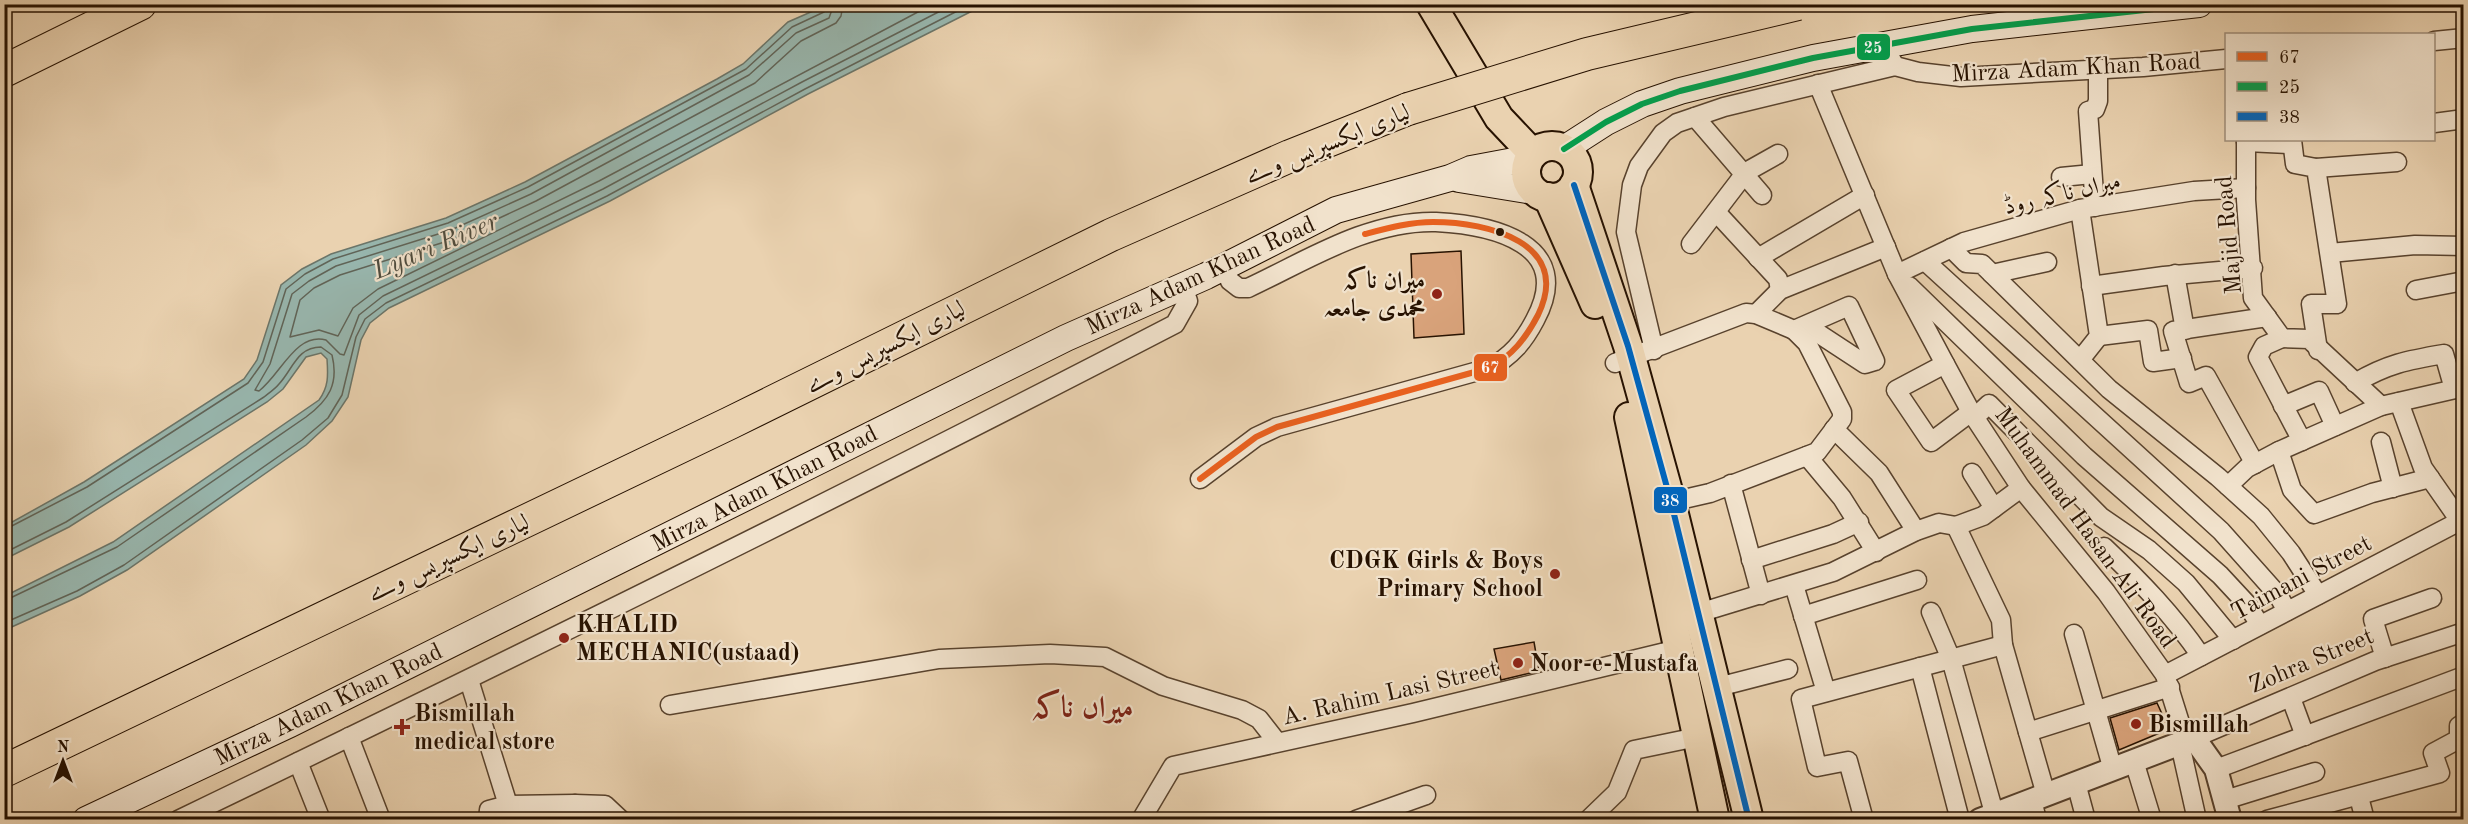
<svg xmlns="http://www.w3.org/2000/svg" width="2468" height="824" font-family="'Old Standard TT',Amiri,serif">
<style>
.water{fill:#98b7af;stroke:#6b7569;stroke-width:1.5}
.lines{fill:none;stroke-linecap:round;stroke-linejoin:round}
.shore{stroke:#606458;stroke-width:1.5}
.building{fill:#d9a37b;stroke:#271201;stroke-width:1.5}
.minor-casing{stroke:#58422d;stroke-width:21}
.tertiary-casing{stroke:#58422d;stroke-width:26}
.secondary-casing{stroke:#271201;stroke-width:28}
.primary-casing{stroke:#271201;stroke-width:32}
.motorway-casing{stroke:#271201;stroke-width:34}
.minor{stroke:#f1e2cc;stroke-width:18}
.tertiary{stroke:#f1e2cc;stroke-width:22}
.secondary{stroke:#f1e2cc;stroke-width:26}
.primary{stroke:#ead2b0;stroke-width:28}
.motorway{stroke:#ead2b0;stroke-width:32}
.motorway-bridge-casing{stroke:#271201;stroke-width:34;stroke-linecap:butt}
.motorway-bridge{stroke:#ead2b0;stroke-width:32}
.bus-1-casing{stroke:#f1e2cc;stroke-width:10}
.bus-2-casing{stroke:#f1e2cc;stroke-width:10}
.bus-3-casing{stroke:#f1e2cc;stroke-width:10}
.bus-1{stroke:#e86120;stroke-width:6}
.bus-2{stroke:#029f4d;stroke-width:6}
.bus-3{stroke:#0065bd;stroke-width:6}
.bus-dot{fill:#271201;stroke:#f1e2cc;stroke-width:2}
.poi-dot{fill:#8f2418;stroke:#f1e2cc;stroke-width:2}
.labels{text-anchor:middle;stroke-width:4.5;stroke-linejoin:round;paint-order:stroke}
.street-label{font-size:24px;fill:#271201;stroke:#f1e2cc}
.poi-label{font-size:24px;font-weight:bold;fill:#271201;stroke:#f1e2cc;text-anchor:start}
.water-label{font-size:26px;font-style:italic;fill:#4f4c3e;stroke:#f1e2cc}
.district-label{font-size:30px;font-weight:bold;fill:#7a1f14;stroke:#f1e2cc}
.line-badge{stroke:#f1e2cc;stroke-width:2}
.badge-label{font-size:16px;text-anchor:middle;font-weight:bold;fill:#fff}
</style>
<rect width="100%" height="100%" fill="#ead2b0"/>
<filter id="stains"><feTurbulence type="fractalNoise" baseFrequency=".00333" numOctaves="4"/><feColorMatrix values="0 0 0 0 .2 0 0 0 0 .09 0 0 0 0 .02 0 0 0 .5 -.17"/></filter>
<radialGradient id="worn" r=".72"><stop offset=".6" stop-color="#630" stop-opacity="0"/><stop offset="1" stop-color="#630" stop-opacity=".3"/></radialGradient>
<path class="water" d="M829,4L984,5L808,94L610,201L389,308L370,323L361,340L348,397L332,421L306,445L127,570L80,596L5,630V596L113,542L319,400C329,386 328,375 327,359L321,353L306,357L283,389L267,402L69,527L5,559V526L84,482L244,379L257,360L281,285L302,269L331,254L446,218L525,182L717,79L743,64L788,22Z"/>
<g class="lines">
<g class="shore">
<path d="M834,4L829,18L796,33L749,75L531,194L451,230L336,266L309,281L292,294L270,364L255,390L259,391C281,374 296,332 326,340L340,354L344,355L359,315L383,296L603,189L802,82L954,4"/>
<path d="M843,4L841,16L836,23L801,41L755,83L536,201L454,239L340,275L314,288L300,300L290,337L319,330L338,336L353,308L378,289L599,181L933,4"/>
<path d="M4,530L87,487L248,383L263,362L286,289L305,274L333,259L448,223L528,187L746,69L792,27L824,12L827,4"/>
<path d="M4,553L66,522L264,397C269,393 275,389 279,384C293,369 297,347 321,347L332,355C339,384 329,400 306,417L117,547L4,601"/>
<path d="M4,623L77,591L124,565L302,440L328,418L342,395L356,337L365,319L386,303L607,196L805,89L971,4"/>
</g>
</g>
<g class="building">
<path d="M1461,251L1464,334L1414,338L1411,254Z"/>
<path d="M1534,642L1539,671L1501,680L1494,649Z"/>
<path d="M2157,703L2169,729L2119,750L2110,718Z"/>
</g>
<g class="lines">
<defs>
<g id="minor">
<path d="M2434,41L2464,38"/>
<path d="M1889,56L1895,66L1918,72L1961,77L2143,67L2226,59"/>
<path d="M1818,84L1897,274L1945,364L1971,412L2021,488L2106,592L2165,675L2186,742"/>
<path d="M1695,117L1762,195"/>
<path d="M2434,123L2464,119"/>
<path d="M2246,140V200L2253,298L2282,338L2309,339L2381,406"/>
<path d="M2292,140L2295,164L2316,168L2337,304H2311L2318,350"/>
<path d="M2246,142L2291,144"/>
<path d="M2316,168L2397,162"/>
<path d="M2061,177L2092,174"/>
<path d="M2095,207L2088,111L2095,109L2098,101V68"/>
<path d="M2080,209L2099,336L2080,360"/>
<path d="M1717,213L1778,279L1780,290"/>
<path d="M1691,244L1746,172L1778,154"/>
<path d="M1951,248L1966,263L1982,264L2109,389L2218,477L2261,516L2291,553L2318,595"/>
<path d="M2330,253L2415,245L2464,246"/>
<path d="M1758,258L1865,195"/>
<path d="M1925,261L2221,531L2278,595L2287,611"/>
<path d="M1897,274L1964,242L2080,209L2194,191L2246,188"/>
<path d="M1992,274L2047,262"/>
<path d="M2175,274L2185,330"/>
<path d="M1909,286L2084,456L2220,575L2246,603L2260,625"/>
<path d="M2091,286L2164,276L2253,268"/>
<path d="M2416,290L2464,281"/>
<path d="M1756,314L1780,290L1886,247"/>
<path d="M2099,336L2148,330L2153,362L2182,358"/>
<path d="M2282,338L2264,346L2258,357L2302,441"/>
<path d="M1654,350L1626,232L1632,185L1639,166L1663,133L1677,123L1724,107L1895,66"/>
<path d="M1615,363L1746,313L1756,314L1794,330L1849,306L1875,361L1865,364L1807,326"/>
<path d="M1945,364L1896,390L1931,442L1971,412"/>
<path d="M2355,383C2387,364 2408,360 2444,354L2454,389"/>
<path d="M2399,402L2423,468L2460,521L2464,522"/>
<path d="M2283,406L2319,391L2335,426"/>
<path d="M1975,417L1989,404L2101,517L2149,550L2186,583L2233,640"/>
<path d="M1834,429L1879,473L1916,531"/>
<path d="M2381,442L2393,488"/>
<path d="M2279,451L2292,490L2314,514L2372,493L2430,478"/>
<path d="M1807,456L1842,498L1876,552"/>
<path d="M2255,464L2206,376L2189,383L2173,331L2267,317"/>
<path d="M1972,473L1994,508"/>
<path d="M1200,479L1256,437L1277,427L1489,368C1511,357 1524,341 1535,320C1576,244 1493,225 1436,222C1369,220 1306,261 1248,288H1239L1230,281L1224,267"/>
<path d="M1731,484L1761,595"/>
<path d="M2228,486L2247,468L2279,451L2381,406L2464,387"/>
<path d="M1662,504L1710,493L1817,452L1842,419V412L1807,343L1794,330"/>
<path d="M1956,526L2001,620L2003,645L2046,795"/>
<path d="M2104,547C2140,581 2173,615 2201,656"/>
<path d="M1751,560L1833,534L1859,522"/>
<path d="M1794,585L1826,692"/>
<path d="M1931,612L1951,659L1996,820"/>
<path d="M1689,616L1833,572L1916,531L1939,523L1956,526L1983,516L2021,488"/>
<path d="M1803,616L1917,580"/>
<path d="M2074,634L2113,770"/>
<path d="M2385,658L2373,619L2432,598"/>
<path d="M1920,667L1960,820"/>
<path d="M2165,675L2460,521"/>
<path d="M469,680L508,805L489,810L488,820"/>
<path d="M1718,687L1788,669"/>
<path d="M2291,698L2305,736"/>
<path d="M670,705L939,659L1050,654L1105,657L1163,686L1242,710L1259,719L1277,742"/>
<path d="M2028,732L2170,687"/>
<path d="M349,737L381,820"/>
<path d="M2194,738L2375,661L2464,632"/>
<path d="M2180,744L2197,820"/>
<path d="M2134,761L2152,820"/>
<path d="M298,762L321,820"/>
<path d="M2216,769L2464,676"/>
<path d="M2076,783L2086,820"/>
<path d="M2359,797L2365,820"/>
<path d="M2032,800L2037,820"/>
<path d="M2225,800L2315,772"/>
<path d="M575,804L605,805L621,820"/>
<path d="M508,805L575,804L574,820"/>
<path d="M178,820C512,659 845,495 1175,324L1188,301L1183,286"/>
<path d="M1141,820L1173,766L1413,713L1678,649"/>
<path d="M1356,820L1426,795"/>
<path d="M1588,820L1617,792L1634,750L1697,737"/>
<path d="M1864,820L1848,761L1817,767L1801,699L2003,645"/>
<path d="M2267,820L2440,773L2433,753L2459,739V726L2464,723"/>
</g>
<path id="tertiary" d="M1980,820L2194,738L2216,769L2230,820"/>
<g id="secondary">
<path d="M1564,149L1606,122L1642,104L1680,91L1813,58L1972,29L2199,4"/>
<path d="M1459,179L1534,191"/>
<path d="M86,820L290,724L1066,338L1206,276L1336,210L1450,178L1471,169L1530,158"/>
</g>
<g id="primary">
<path d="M1431,4L1499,118L1533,154"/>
<circle cx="1552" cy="172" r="26"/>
<path d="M1574,185L1628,346L1671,502L1749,820"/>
<path d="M1548,197L1595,304"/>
<path d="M1629,417L1715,820"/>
</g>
<g id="motorway">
<path d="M4,71L140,4"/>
<path d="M4,771L730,423L1111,235L1290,156L1408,109"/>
</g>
</defs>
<use href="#minor" class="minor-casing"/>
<use href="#tertiary" class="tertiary-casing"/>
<use href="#secondary" class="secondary-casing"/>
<use href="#primary" class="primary-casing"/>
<use href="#motorway" class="motorway-casing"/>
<use href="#minor" class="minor"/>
<use href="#tertiary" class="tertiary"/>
<use href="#secondary" class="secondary"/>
<use href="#primary" class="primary"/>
<use href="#motorway" class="motorway"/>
<defs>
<path id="motorway-bridge" d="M1408,109L1587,54L1798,4"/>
</defs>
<use href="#motorway-bridge" class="motorway-bridge-casing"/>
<use href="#motorway-bridge" class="motorway-bridge"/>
<defs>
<path id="bus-1" d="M1200,479L1256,437L1277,427L1489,368C1512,356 1526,338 1538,315C1573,243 1488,222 1433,222C1410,222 1388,228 1365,234"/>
<path id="bus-2" d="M1564,149L1606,122L1642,104L1680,91L1813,58L1972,29L2199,4"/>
<path id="bus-3" d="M1574,185L1628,346L1671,502L1749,820"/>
</defs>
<use href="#bus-1" class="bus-1-casing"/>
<use href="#bus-2" class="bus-2-casing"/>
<use href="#bus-3" class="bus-3-casing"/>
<use href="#bus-1" class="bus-1"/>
<use href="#bus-2" class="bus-2"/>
<use href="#bus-3" class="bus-3"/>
</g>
<circle class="bus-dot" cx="1500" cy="232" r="5"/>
<g class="poi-dot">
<circle cx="1437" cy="294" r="6"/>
<circle cx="1555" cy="574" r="6"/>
<circle cx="564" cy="638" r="6"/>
<circle cx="1518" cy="663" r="6"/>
<circle cx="2136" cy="724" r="6"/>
<path d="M399 718h6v6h6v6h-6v6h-6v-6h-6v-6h6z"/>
</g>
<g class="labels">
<g class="street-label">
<text transform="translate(2076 67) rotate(-3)" y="8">Mirza Adam Khan Road</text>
<text transform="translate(1327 143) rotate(-22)" y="8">لیاری ایکسپریس وے</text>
<text transform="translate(2062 193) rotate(-13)" y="8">میراں ناکہ روڈ</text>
<text transform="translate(2228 235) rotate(-95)" y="8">Majid Road</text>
<text transform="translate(1200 275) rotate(-25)" y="8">Mirza Adam Khan Road</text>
<text transform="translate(885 346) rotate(-27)" y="8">لیاری ایکسپریس وے</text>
<text transform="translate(764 488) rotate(-27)" y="8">Mirza Adam Khan Road</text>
<text transform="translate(2086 527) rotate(54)" y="8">Muhammad Hasan Ali Road</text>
<text transform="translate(448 557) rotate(-25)" y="8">لیاری ایکسپریس وے</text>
<text transform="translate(2301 577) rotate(-28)" y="8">Taimani Street</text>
<text transform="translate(2311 660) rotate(-23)" y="8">Zohra Street</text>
<text transform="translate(1390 692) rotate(-13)" y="8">A. Rahim Lasi Street</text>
<text transform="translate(328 704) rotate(-26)" y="8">Mirza Adam Khan Road</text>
</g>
<g class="poi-label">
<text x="1425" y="288" text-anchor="end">میران ناکہ<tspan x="1425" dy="28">محمدی جامعہ</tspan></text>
<text x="1543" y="568" text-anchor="end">CDGK Girls &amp; Boys<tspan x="1543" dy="28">Primary School</tspan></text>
<text x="576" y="632">KHALID<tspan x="576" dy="28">MECHANIC(ustaad)</tspan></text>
<text x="1530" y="671">Noor-e-Mustafa</text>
<text x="414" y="721">Bismillah<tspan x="414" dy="28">medical store</tspan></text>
<text x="2148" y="732">Bismillah</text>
</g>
<g class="water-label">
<text transform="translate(435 245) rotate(-23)" y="9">Lyari River</text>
</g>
<g class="district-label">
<text x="1082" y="717">میراں ناکہ</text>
</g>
</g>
<g class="line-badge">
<rect x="1856" y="33" width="35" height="28" rx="6" fill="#029f4d"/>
<rect x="1473" y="353" width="35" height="29" rx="6" fill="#e86120"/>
<rect x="1653" y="486" width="35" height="28" rx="6" fill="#0065bd"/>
</g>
<g class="badge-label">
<text x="1873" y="53">25</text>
<text x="1490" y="373">67</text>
<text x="1670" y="506">38</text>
</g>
<rect width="2468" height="824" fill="none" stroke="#ead2b0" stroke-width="24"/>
<rect x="6" y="6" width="2456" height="812" fill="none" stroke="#271201" stroke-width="3"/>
<rect x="12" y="12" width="2444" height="800" fill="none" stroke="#271201" stroke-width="1.5"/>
<rect x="2225" y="33" width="210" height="108" fill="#f1e2cc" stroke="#a08f7b" stroke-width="1.5"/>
<rect x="2237" y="52" width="30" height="9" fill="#e86120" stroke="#a08f7b" stroke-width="1.5"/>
<text x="2279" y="63" font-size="18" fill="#271201">67</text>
<rect x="2237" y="82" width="30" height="9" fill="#029f4d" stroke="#a08f7b" stroke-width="1.5"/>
<text x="2279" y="93" font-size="18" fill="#271201">25</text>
<rect x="2237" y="112" width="30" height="9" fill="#0065bd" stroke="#a08f7b" stroke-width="1.5"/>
<text x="2279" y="123" font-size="18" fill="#271201">38</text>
<g transform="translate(63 761)" stroke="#f1e2cc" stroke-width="4.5" paint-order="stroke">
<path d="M0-4.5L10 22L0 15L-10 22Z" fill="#271201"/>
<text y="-9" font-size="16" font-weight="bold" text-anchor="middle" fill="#271201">N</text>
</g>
<rect width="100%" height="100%" filter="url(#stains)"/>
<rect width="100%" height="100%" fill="url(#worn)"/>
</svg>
